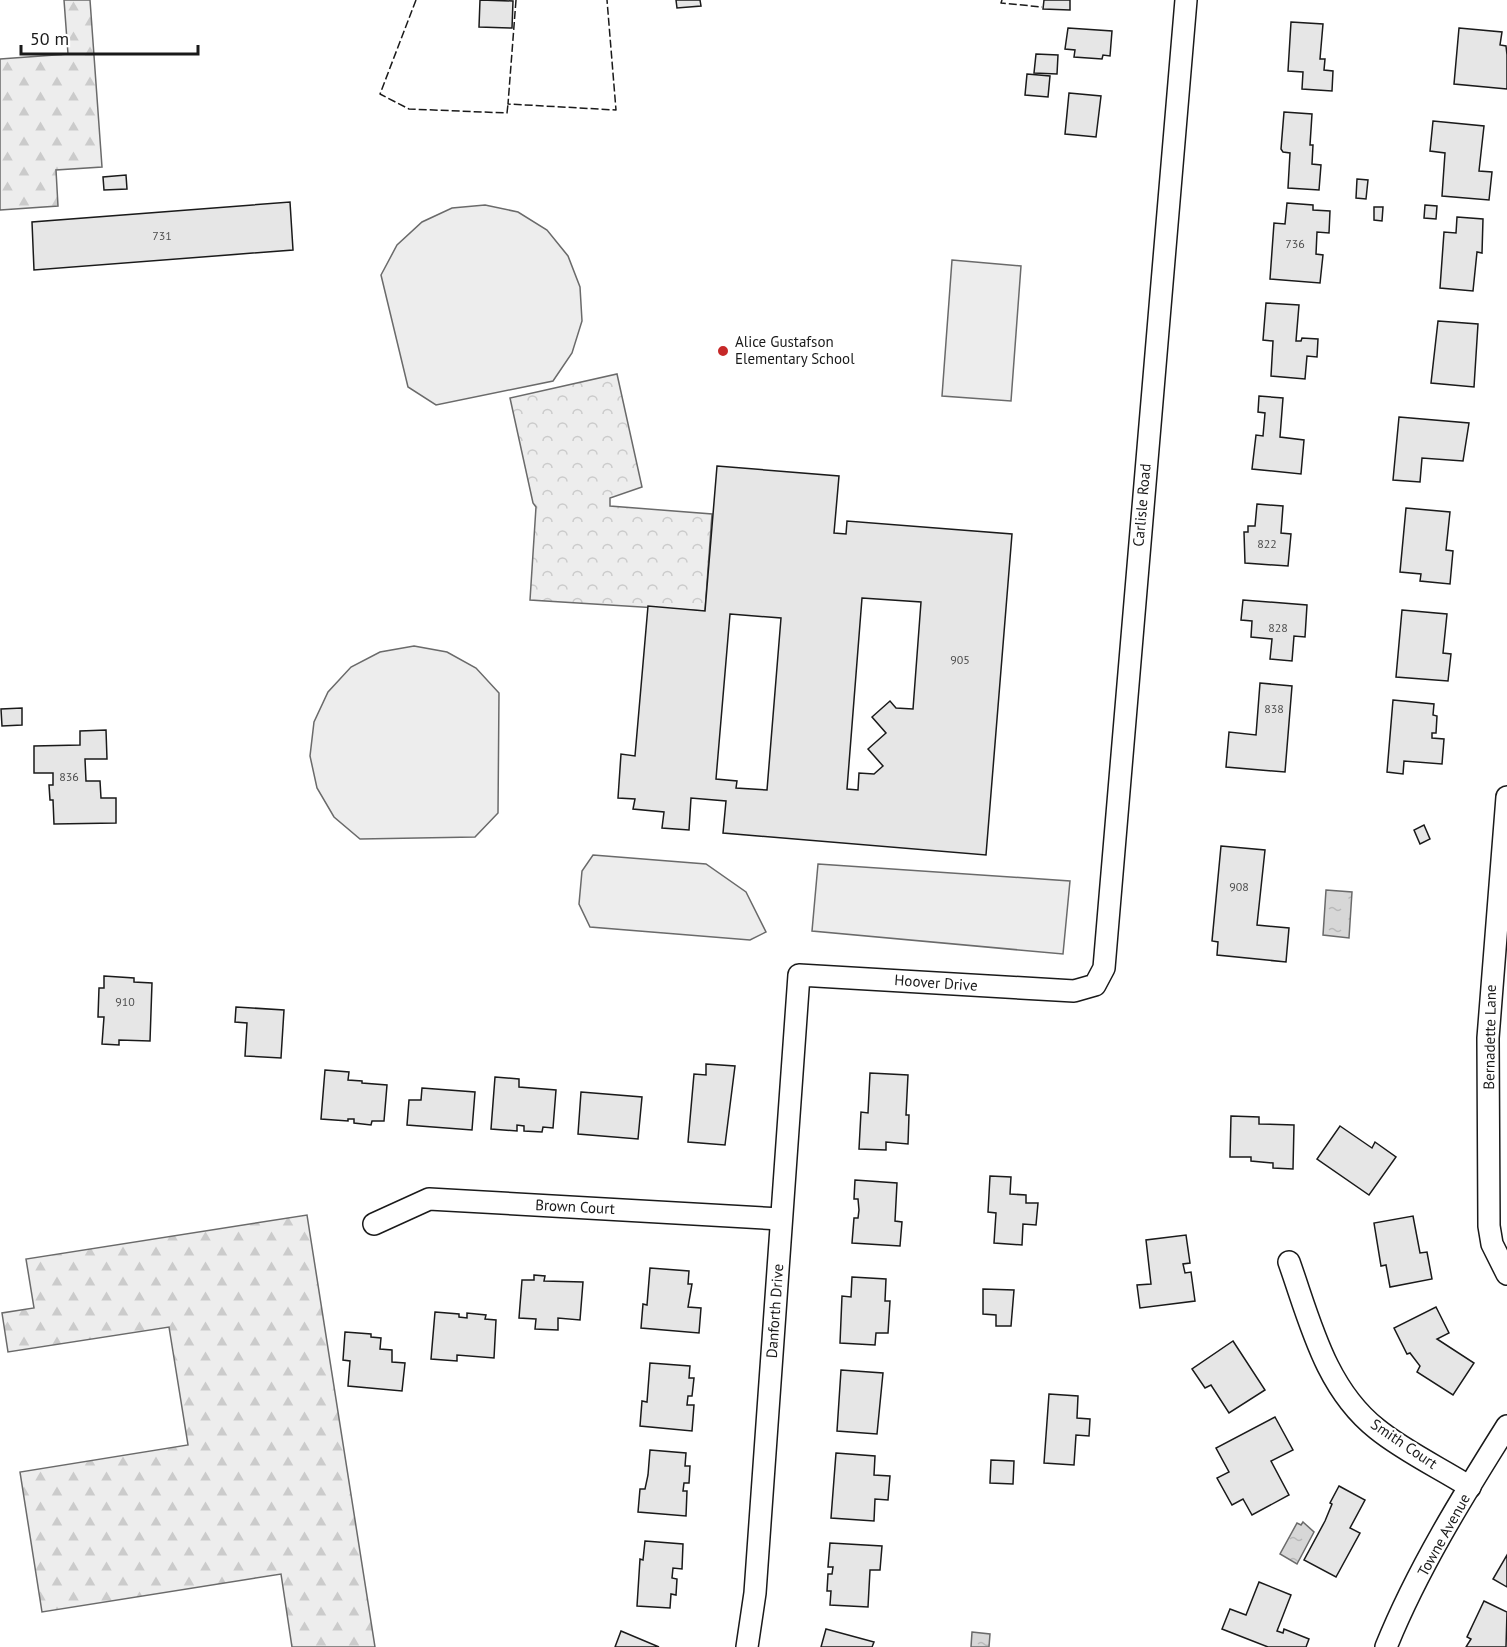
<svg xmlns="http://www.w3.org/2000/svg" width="1507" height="1647" font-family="'PT Sans',sans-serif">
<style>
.forest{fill:url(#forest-firs);stroke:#6a6a6a;stroke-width:1.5}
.park{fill:url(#park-crowns);stroke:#6a6a6a;stroke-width:1.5}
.built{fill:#ededed;stroke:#6a6a6a;stroke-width:1.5}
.water{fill:url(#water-ripples);stroke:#6a6a6a;stroke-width:1.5}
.building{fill:#e6e6e6;stroke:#1a1a1a;stroke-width:1.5;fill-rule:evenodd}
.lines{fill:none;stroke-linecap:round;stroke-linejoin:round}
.street-casing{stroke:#1a1a1a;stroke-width:24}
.street{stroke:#fff;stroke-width:21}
.fence{stroke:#1a1a1a;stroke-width:1.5;stroke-dasharray:8 3;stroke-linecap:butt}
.poi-dot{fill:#c62828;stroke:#fff;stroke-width:2}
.labels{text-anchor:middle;stroke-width:4.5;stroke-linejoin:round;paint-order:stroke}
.number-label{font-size:12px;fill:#4d4d4d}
.poi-label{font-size:15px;fill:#1a1a1a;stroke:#fff;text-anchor:start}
.street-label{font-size:15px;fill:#1a1a1a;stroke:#fff}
</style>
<defs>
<pattern id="forest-firs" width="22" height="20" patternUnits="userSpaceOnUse" patternTransform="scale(1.5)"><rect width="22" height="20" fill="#ededed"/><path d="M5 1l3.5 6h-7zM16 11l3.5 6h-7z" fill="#cbcbcb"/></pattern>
<pattern id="park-crowns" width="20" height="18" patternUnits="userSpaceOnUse" patternTransform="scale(1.5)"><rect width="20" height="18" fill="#ededed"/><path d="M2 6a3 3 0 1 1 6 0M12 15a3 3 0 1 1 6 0" fill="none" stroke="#cbcbcb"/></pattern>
<pattern id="water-ripples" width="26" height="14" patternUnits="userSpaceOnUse" patternTransform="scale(1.5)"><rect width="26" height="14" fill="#d7d7d7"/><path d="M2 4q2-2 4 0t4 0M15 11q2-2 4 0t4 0" fill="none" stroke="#b8b8b8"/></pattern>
</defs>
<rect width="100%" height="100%" fill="#fff"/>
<g class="forest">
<path d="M64,0H90L102,167L56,170L58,206L0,210V59L68,54Z"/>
<path d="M307,1215L375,1647H292L281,1574L42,1612L20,1472L188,1445L169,1327L8,1352L2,1313L34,1308L26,1259Z"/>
</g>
<path class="park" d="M617,374L642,487L610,498V506L712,514L705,611L530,600L536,507L533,503L510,398Z"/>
<g class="built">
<path d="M485,205L518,212L547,230L568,256L580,287L582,321L572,353L553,381L436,405L408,387L381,275L397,245L422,222L452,208Z"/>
<path d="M952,260L1021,266L1011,401L942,396Z"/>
<path d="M414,646L447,652L476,668L499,693L498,813L475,837L360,839L334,817L317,788L310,756L314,722L328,692L351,667L380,652Z"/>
<path d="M593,855L706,864L746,892L766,932L750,940L590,927L579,904L582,871Z"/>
<path d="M818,864L1070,881L1063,954L812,931Z"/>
</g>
<g class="water">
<path d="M1326,890L1352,892L1349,938L1323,935Z"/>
<path d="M1303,1522L1314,1532L1297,1564L1280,1554L1297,1523L1301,1525Z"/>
<path d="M972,1632L990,1634L989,1647H971Z"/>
</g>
<g class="building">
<path d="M480,0L513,1L512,28L479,27Z"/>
<path d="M676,0H700L701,6L677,8Z"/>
<path d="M1044,0H1070V10L1043,9Z"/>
<path d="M1291,22L1323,24L1320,59H1325L1324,70L1333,71L1332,91L1302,89L1303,72L1288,71Z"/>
<path d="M1068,28L1112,31L1110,56L1103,55L1102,59L1074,57L1075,50L1065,49Z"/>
<path d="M1459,28L1502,32L1500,45L1506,46L1507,55V89L1454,84Z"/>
<path d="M1036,54L1058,55L1057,74L1034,73Z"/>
<path d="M1027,74L1050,76L1048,97L1025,95Z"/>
<path d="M1069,93L1101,96L1096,137L1065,134Z"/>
<path d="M1284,112L1312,114L1310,145H1313L1312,164L1321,165L1319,190L1288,188L1290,153L1283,152L1281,149Z"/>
<path d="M1433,121L1484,126L1479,171L1492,172L1489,200L1442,196L1445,153L1430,151Z"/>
<path d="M126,175L127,189L104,190L103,177Z"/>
<path d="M1357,179L1368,180L1366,199L1356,198Z"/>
<path d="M290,202L293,250L34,270L32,222Z"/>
<path d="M1287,203L1313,205V210L1330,211L1329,233L1317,232L1316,254L1323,255L1320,283L1270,279L1274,223L1285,224Z"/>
<path d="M1425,205L1437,206L1436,219L1424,218Z"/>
<path d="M1374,207H1383L1382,221L1374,220Z"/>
<path d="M1457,217L1483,219L1482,253L1477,252L1473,291L1440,288L1444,232L1456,233Z"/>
<path d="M1266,303L1299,305L1296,341H1301L1302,338L1318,339L1317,357L1307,356L1305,379L1271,376L1273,341L1263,340Z"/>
<path d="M1438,321L1478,324L1474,387L1431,383Z"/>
<path d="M1259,396L1283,398L1280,437L1304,440L1301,474L1252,469L1256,435L1263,436L1265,413L1258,412Z"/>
<path d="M1399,417L1469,423L1463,461L1422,458L1420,482L1393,480Z"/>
<path d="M717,466L839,476L834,533L846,534L847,521L1012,534L986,855L723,833L726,801L691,798L689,830L662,828L664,812L633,809L635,799L618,798L621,754L635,756L648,606L705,611ZM862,598L921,602L913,709L896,708L890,701L872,717L886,733L868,749L883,766L874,774L859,773L858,790L847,789ZM730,614L781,618L767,790L736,788L737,781L716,779Z"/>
<path d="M1257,504L1283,506L1281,533L1291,534L1288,566L1245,563L1244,532H1248V526H1255Z"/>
<path d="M1406,508L1450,512L1446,550L1453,551L1450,584L1420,581L1421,574L1400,572Z"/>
<path d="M1243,600L1307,605L1305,637L1294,636L1292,661L1270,659L1272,639L1251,637L1252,621L1241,620Z"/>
<path d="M1402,610L1447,614L1443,653L1451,654L1448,681L1396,677Z"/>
<path d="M1260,683L1292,686L1285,772L1226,767L1229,732L1256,735Z"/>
<path d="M1393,700L1434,704L1433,715L1437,716L1436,733H1432V738L1444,739L1442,764L1404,761L1403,774L1387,772Z"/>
<path d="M22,708V725L2,726L1,709Z"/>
<path d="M106,730L107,759H85L86,781H100L101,798H116V823L54,824L53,800H50L49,785H53V773H34V746L80,745V731Z"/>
<path d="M1424,825L1430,839L1420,844L1414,830Z"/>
<path d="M1221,846L1265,850L1257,925L1289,928L1286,962L1217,955L1218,942L1212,941Z"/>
<path d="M104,976L134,978V982L152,983L150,1041L119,1040V1045L102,1044L104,1017H98L99,988H104Z"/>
<path d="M236,1007L284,1010L281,1058L245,1056L247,1023L235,1022Z"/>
<path d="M706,1064L735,1066L725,1145L688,1142L694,1074L706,1075Z"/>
<path d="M325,1070L349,1072L348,1080L362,1081V1083L387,1085L384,1121H372L371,1125L354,1123V1119H348V1121L321,1119Z"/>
<path d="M870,1073L908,1075L906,1115H909L908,1144L886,1142V1150L859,1149L861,1112L868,1113Z"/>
<path d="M495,1077L519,1079V1087L556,1090L553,1128L543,1127L542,1132L524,1131V1126L517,1125V1131L491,1129Z"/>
<path d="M422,1088L475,1092L472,1130L407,1125L409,1100H421Z"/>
<path d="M581,1092L642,1097L638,1139L578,1134Z"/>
<path d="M1231,1116L1259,1117V1124L1294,1125L1293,1169L1273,1168V1163L1251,1161V1157H1230Z"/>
<path d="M1340,1126L1372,1148L1375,1142L1396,1157L1369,1195L1317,1159Z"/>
<path d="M990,1176L1011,1177L1010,1194L1026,1195V1203H1038L1036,1225L1023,1224L1022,1245L994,1243L996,1213L988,1212Z"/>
<path d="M855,1180L897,1183L895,1221L902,1222L900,1246L852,1243L854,1218H858L859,1210L858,1199H854Z"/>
<path d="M1413,1216L1420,1253L1427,1252L1432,1279L1390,1287L1386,1265L1381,1266L1374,1223Z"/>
<path d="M1186,1235L1190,1263L1183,1264L1185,1273L1191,1272L1195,1301L1140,1308L1137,1285L1151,1284L1146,1240Z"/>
<path d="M650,1268L689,1271L688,1284H692L688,1307L701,1308L699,1333L641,1328L643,1304L647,1305Z"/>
<path d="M534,1275L545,1276L544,1281L583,1282L580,1320L558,1318V1330L535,1329L536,1319L519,1318L522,1280H534Z"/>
<path d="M852,1277L886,1279L885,1301H890L888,1333H876L875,1345L840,1343L842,1296L851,1297Z"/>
<path d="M983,1289L1014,1290L1011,1326H996V1315L983,1314Z"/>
<path d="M1436,1307L1449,1333L1437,1339L1474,1363L1453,1395L1417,1372L1420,1366L1410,1353L1407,1354L1394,1328Z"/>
<path d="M435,1312L459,1314V1317L467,1318V1313L486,1315L485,1319L496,1320L494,1358L457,1355V1361L431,1359Z"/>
<path d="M345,1332L371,1334V1337L381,1338L380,1349L392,1350V1362L405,1363L402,1391L348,1386L350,1361L343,1360Z"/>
<path d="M1233,1341L1265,1390L1229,1413L1211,1385L1205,1388L1192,1369Z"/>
<path d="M650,1363L690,1366L689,1378H694L692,1396H688L687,1405H694L692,1431L640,1426L642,1401L647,1402Z"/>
<path d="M841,1370L883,1373L877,1434L837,1431Z"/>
<path d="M1049,1394L1078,1396L1077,1418L1090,1419L1089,1436L1076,1435L1074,1465L1044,1463Z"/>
<path d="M1275,1417L1293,1450L1271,1461L1289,1495L1252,1515L1243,1499L1232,1505L1217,1478L1229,1472L1216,1448Z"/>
<path d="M650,1450L686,1453L685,1466H690L689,1483H684L683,1491H687L686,1516L638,1512L640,1489H645L648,1475Z"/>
<path d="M836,1453L875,1456L874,1475L890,1476L888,1500L875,1499L874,1521L831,1518Z"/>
<path d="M991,1460L1014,1461L1013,1484L990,1483Z"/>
<path d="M1339,1486L1365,1500L1350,1528L1360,1533L1336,1577L1304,1560L1325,1521L1332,1504L1330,1503Z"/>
<path d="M645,1541L683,1544L682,1569L673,1568L672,1578L677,1579L676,1595L671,1594L670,1608L637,1606L640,1559L643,1560Z"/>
<path d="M830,1543L882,1546L880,1570H870L868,1607L830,1605L831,1591H827L828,1574H832L833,1567H828Z"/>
<path d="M1507,1555V1587L1493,1579Z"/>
<path d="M1259,1582L1291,1595L1277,1631L1283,1633L1284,1629L1309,1639L1306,1647H1268L1222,1629L1230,1609L1246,1615Z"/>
<path d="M1484,1601L1507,1612L1506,1647H1466L1471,1639L1467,1637Z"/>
<path d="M826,1629L874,1642L872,1647H821Z"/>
<path d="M621,1631L659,1647H615Z"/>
</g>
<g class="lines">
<defs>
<g id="street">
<path d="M1507,797L1488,1038L1489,1226L1492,1244L1507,1274"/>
<path d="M374,1224L429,1199L781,1219"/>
<path d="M1289,1262C1310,1321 1325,1388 1377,1429C1404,1451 1440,1468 1470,1487"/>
<path d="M747,1647L755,1593L799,975L1074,991L1095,985L1104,968L1186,0"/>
<path d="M1386,1647C1417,1570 1463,1496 1507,1426"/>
</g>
</defs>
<use href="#street" class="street-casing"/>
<use href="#street" class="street"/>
<g class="fence">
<path d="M416,0L380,94L409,109L507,113L508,104"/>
<path d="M516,0L508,104L616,110L607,0"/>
<path d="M1002,0L1001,3L1042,7"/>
</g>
</g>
<circle class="poi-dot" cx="723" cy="351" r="6"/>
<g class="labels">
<g class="number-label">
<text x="162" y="240">731</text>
<text x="1295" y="248">736</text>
<text x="1267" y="548">822</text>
<text x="1278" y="632">828</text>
<text x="960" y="664">905</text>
<text x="1274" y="713">838</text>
<text x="69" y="781">836</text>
<text x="1239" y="891">908</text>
<text x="125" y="1006">910</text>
</g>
<g class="poi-label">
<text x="735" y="347">Alice Gustafson<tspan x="735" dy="17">Elementary School</tspan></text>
</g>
<g class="street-label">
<text transform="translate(1142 505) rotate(-85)" y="5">Carlisle Road</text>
<text transform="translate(936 983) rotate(4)" y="5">Hoover Drive</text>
<text transform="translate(1490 1037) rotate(-89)" y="5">Bernadette Lane</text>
<text transform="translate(575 1207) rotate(3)" y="5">Brown Court</text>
<text transform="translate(775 1311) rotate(-86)" y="5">Danforth Drive</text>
<text transform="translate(1404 1444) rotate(34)" y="5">Smith Court</text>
<text transform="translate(1444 1535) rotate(-61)" y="5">Towne Avenue</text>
</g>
</g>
<path d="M21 45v9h177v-9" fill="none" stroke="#1a1a1a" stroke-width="3"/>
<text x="30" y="45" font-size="18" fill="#1a1a1a" stroke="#ffffff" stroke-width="4.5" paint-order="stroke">50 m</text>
</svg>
